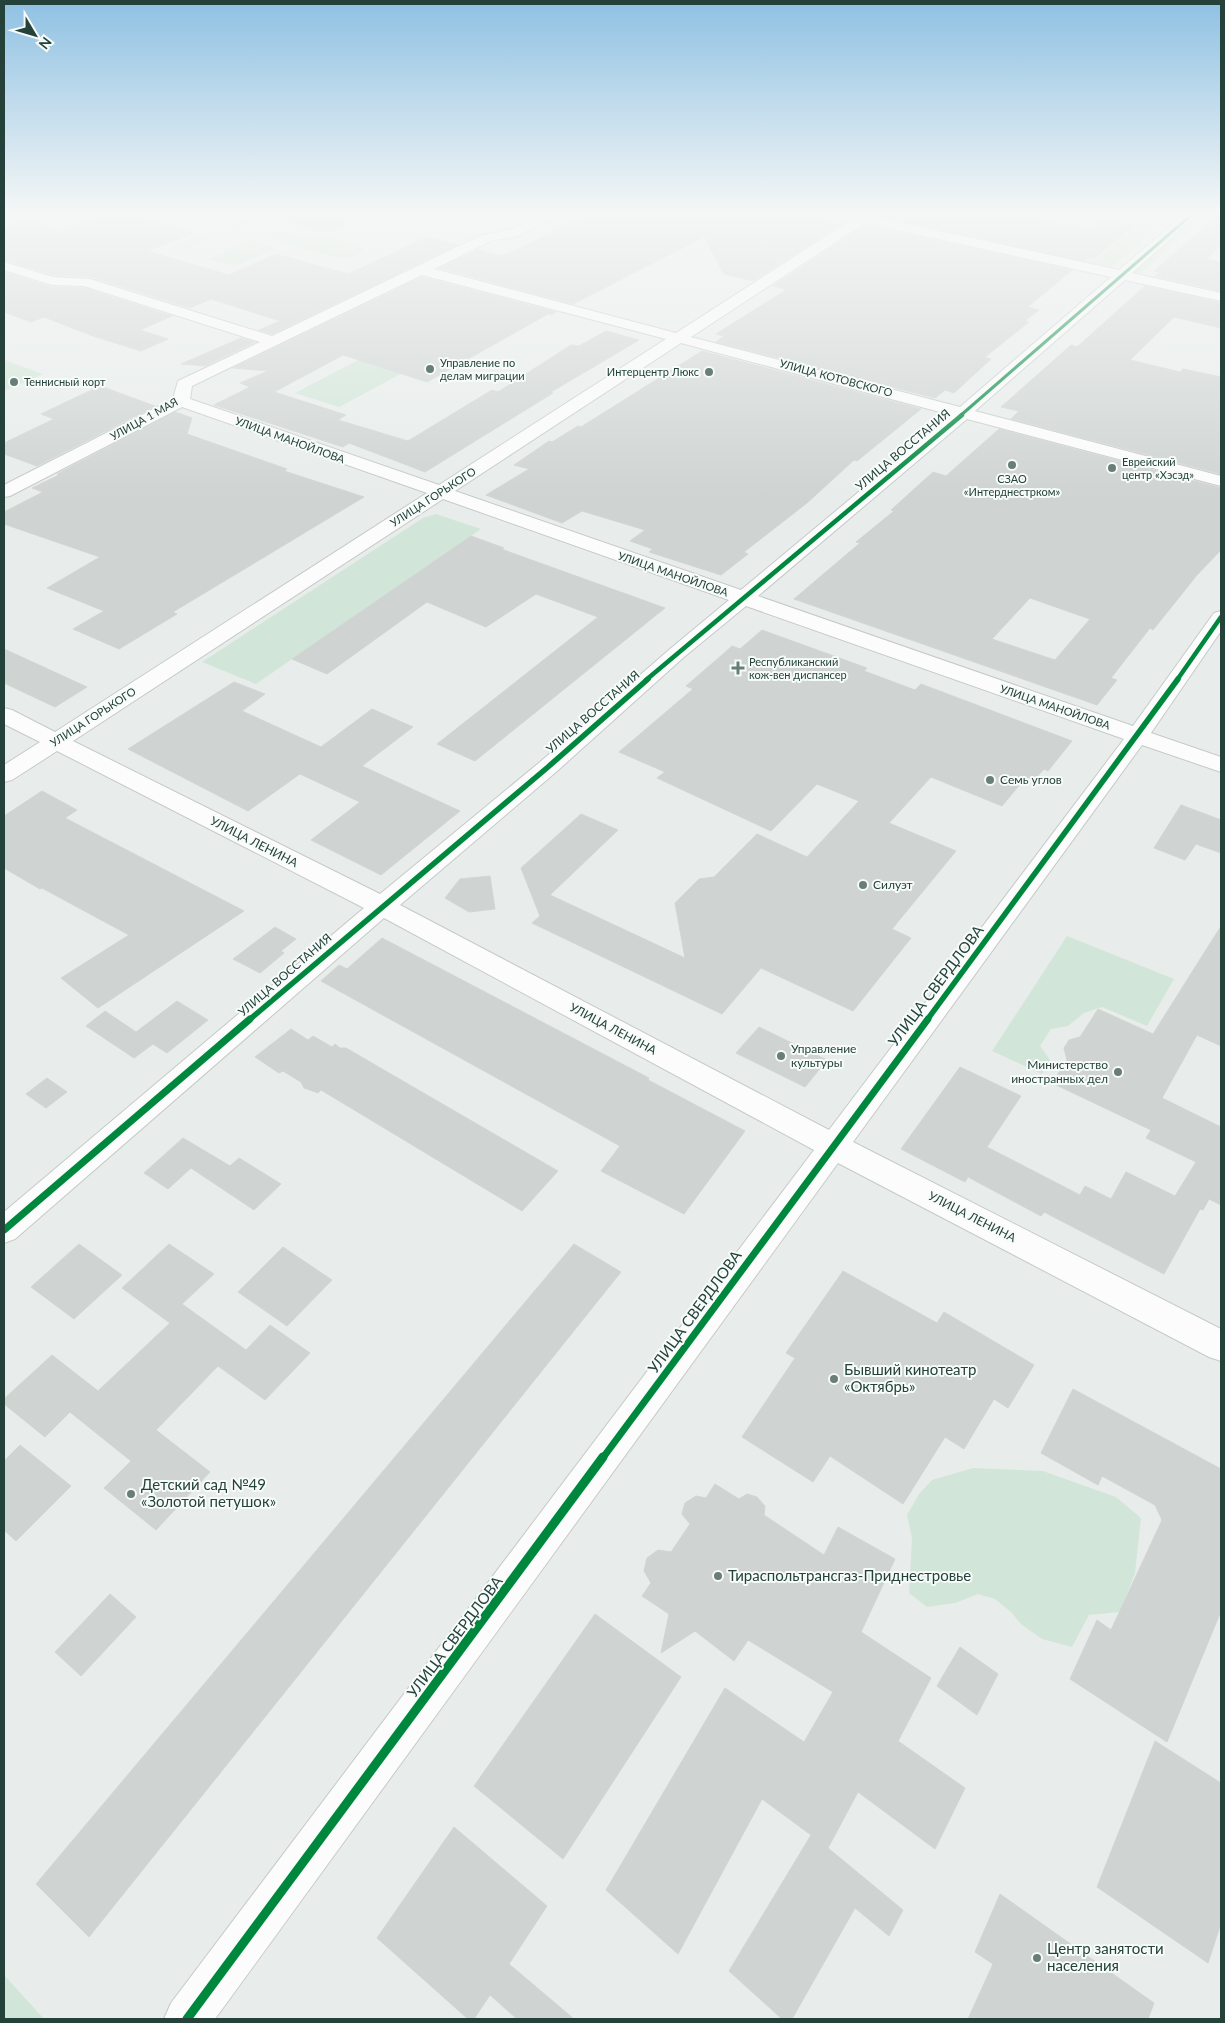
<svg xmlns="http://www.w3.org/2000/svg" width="1225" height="2023" font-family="Lato,sans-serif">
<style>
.green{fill:#d1e6d8}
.building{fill:#cfd4d2;stroke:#d1d6d4;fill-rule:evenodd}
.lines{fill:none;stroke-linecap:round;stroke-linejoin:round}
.minor-casing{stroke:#c5cac8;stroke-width:2}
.minor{fill:#fcfcfc;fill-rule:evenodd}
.cycleway-far4-casing{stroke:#f7fbf9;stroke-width:5}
.cycleway-far3-casing{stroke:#f7fbf9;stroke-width:6}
.cycleway-far2-casing{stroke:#f7fbf9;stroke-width:8}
.cycleway-far1-casing{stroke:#f7fbf9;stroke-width:10}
.cycleway-casing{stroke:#f7fbf9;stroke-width:12}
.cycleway-far4{stroke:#00873e;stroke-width:3}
.cycleway-far3{stroke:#00873e;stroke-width:4.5}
.cycleway-far2{stroke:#00873e;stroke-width:5.5}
.cycleway-far1{stroke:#00873e;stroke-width:7}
.cycleway{stroke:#00873e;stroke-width:9}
.poi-dot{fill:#697e78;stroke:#f7fbf9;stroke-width:2}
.labels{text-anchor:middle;stroke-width:4;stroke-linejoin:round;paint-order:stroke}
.far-poi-label{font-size:11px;fill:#24423a;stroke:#f7fbf9;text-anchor:start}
.far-street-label{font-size:11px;fill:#24423a;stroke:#f7fbf9}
.street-label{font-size:12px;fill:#24423a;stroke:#f7fbf9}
.poi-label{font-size:12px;fill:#24423a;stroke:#f7fbf9;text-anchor:start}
.near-street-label{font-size:15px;fill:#24423a;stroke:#f7fbf9}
.near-poi-label{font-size:15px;fill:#24423a;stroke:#f7fbf9;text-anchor:start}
</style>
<rect width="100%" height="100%" fill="#e8edeb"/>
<g class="green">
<path d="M1156,210H1179L1112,267L977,239L979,237L1095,261Z"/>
<path d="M1200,210H1213L1141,273L1131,271Z"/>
<path d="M192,212L210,215L218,214L251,222V225L237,230H231L182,216Z"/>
<path d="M280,229L304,236H321L363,247V251L348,258H337L259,236L273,230Z"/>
<path d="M209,231L222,235L184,250L171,247Z"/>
<path d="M250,241L277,248L235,266L207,259Z"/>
<path d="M404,336L447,349L339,407L295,393Z"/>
<path d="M4,360L43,374L4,391Z"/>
<path d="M436,514L481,529L256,684L202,662L423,518Z"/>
<path d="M1067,936L1174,979L1147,1026L1102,1007L1084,1013L1068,1026L1051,1029L1040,1046L1050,1060L1042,1074L992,1051Z"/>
<path d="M973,1468L1043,1471L1116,1497L1141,1518L1135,1573L1120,1612L1089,1615L1072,1647L1042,1639L1022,1625L1011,1612L995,1599L978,1594L955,1603L927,1607L909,1593L912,1538L907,1515L919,1494L932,1480Z"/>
<path d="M4,1975L44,2019H4Z"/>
</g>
<g class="building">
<path d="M269,210H326L358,218L326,232L268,217Z"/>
<path d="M600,210H619L644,216L656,211L662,212L688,210L702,214L708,210H780L841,224L753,281L724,274L704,237L573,304L439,268L478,250L502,256Z"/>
<path d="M869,210H983L1013,217L1017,215L1092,230L1103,220L1133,227L1095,258H1087L1084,261L864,213Z"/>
<path d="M118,211L194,233L147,251L229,275L276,254L348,274L427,237L458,245L272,334L259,330L280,321L211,299L190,308L91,277L53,275L4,260V228L27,220L61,232Z"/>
<path d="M1221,213V245L1207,259L1221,262V291L1155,276L1160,272L1154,271Z"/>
<path d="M865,225L1072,270L1028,307L1039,310L1025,321L1029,322L985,357L991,359L954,393L945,390L935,398L716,342L724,336L716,334L786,290H784L786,289L773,286Z"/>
<path d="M4,272L51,287L84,288L172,316L140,330L168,339L141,351L93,336L44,317L31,322L4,312Z"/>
<path d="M422,277L556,312L551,315L550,313L427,382L343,355L274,392L346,415L338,420L408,441L492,390L498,392L571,345L579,346L606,331L639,340L551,392L553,393L425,472L349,443L343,447L214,405L250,387L240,383L268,371L233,368Z"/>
<path d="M1145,286L1221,303V328L1174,317L1130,360L1180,372L1183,369L1221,377V474L1011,419L1019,411L1001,407L1071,345L1077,347Z"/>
<path d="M241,338L255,342L205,366L181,364Z"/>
<path d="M702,351L921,409L857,461L854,460L807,503L744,552L748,554L721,575L649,552L653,549L630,541L645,530L582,511L562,523L486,495L529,469L514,465L549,441L552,442L578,426L581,427Z"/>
<path d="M100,386L155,406L37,466L4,454V443L54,419L41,414Z"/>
<path d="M175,412L192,418L187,434L287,469L284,471L364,497L173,612L177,614L119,649L73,629L104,611L47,588L100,557L4,524V512L43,492L32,488L59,475L57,474Z"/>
<path d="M999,429L1221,488V550L1197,575L1153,630L1150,628L1111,678L1117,680L1097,705L794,599L860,543L856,542L894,511L891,510L933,472L946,476ZM1030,598L1090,619L1055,660L992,639Z"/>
<path d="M471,536L504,548L501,549L665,608L475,761L437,744L598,617L536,594L486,627L427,602L327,674L292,659Z"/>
<path d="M762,630L867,668L864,671L915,690L921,684L1072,741L1048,771L1044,769L1034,780L1026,777L1002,806L931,777L889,823L956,851L892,929L911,938L853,1011L761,968L722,1014L532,923L540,916L521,868L581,814L618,830L550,895L685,958L675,903L699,879L714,877L757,834L807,857L859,801L817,784L771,831L657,778L665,772L619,752L693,689L686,686L722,655L732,646L740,649Z"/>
<path d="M4,649L87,687L55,707L4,683Z"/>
<path d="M234,682L265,694L242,711L321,747L372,709L413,727L362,766L460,811L381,875L311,840L360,802L300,774L248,811L128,749Z"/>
<path d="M42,791L77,810L65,818L244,911L98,1008L61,978L129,935L42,888L40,889L4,868V816Z"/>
<path d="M1181,805L1221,820V853L1196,844L1185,860L1154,848Z"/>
<path d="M490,876L495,909L469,912L445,898L460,879Z"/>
<path d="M1221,926V1046L1197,1035L1162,1098L1221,1127V1205L1209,1199L1203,1210L1200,1209L1164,1274L1044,1212L1041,1216L968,1177L965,1182L901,1149L960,1067L1021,1096L987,1147L1080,1195L1085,1186L1111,1199L1126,1172L1175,1196L1196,1162L1146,1138L1151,1130L1052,1083L1067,1060L1064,1048L1069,1040L1080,1037L1098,1009L1153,1034Z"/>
<path d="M275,927L296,939L281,951L284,953L260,973L233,959Z"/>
<path d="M382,938L649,1078L648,1080L745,1131L684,1214L601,1171L620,1146L321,981L339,965L347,969Z"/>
<path d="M177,1001L208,1020L167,1053L153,1044L134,1058L86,1026L105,1011L136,1032Z"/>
<path d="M759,1027L827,1060L805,1087L736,1053Z"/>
<path d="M291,1029L308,1040L313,1036L332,1047L335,1044L340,1048H346L558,1171L522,1211L321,1090L318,1093L304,1088L301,1082L283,1071L279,1073L255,1057Z"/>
<path d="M47,1078L67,1092L46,1108L26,1094Z"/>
<path d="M183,1138L230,1166L239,1158L281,1184L254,1210L191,1168L168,1189L144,1173Z"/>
<path d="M79,1244L122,1275L74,1319L31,1287Z"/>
<path d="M169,1244L214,1274L182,1304L246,1350L270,1325L310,1353L265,1400L218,1366L156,1430L210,1472L156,1530L104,1488L131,1461L70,1412L45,1437L4,1404V1399L52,1355L98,1391L170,1323L122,1288Z"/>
<path d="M574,1244L621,1272L89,1937L36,1884Z"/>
<path d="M283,1247L332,1280L287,1326L238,1292Z"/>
<path d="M843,1271L937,1323L944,1312L1034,1365L1008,1408L994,1399L964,1449L945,1437L903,1504L830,1456L813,1482L742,1437L795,1358L786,1353Z"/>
<path d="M1073,1389L1221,1469V1611L1167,1742L1070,1679L1097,1620L1111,1630L1162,1520L1155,1505L1102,1476L1098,1485L1041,1453Z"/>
<path d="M20,1445L71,1486L16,1541L4,1530V1461Z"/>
<path d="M715,1484L739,1499L747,1494L757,1497L765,1506L764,1515L824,1555L838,1527L895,1559L861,1632L931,1678L898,1741L965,1788L935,1849L858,1792L828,1848L903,1910L889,1936L855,1908L792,2019H782L729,1971L811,1835L762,1799L678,1954L606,1890L725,1688L804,1742L833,1692L748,1640L734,1661L695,1631L661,1653L669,1614L642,1596L651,1583L644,1571L647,1558L658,1550L671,1552L690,1524L682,1514L685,1503L696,1496L706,1498Z"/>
<path d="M110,1594L136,1617L81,1676L55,1652Z"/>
<path d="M595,1614L681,1677L563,1859L474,1786Z"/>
<path d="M960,1647L998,1674L977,1715L937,1686Z"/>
<path d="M1155,1741L1221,1783V1923L1208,1963L1097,1887Z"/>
<path d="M454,1827L547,1906L509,1964L574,2019H517L490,1995L474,2019H468L377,1938Z"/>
<path d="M1000,1894L1154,2003L1148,2019H968L993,1964L975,1952Z"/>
</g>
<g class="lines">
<defs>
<path id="minor" d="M552,210H569L518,236L491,241L434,269L676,333L851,220L818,213L817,210H843L1119,270L1189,210H1203L1132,273L1221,293V301L1125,280L975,411L1221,476V486L967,419L758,596L1133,726L1214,613L1221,611V631L1151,733L1221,757V772L1142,745L853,1142L1221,1329V1361L1209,1357L838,1163L215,2019H164L171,2003L814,1150L384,918L15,1239L4,1243V1212L364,908L57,751L12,780L4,782V765L40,742L4,724V708L12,710L55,732L427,493L182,407L10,496L4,497V485L173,399L178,381L260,342L84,286L52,285L4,270V262L53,277L90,279L272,336L482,235L509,230ZM865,223L1111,277L960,407L691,337ZM422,275L666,339L439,485L190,399L192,386ZM681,343L951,415L741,590L455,491ZM443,499L729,600L670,649L540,762L380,894L73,741ZM746,606L1124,739L829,1130L400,905L556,772L684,657Z"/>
</defs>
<use href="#minor" class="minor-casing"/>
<use href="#minor" class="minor"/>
<defs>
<path id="cycleway-far4" d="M960,416L1197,210"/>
<g id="cycleway-far3">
<path d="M646,680L962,415"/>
<path d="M1177,680L1221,617"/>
</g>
<g id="cycleway-far2">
<path d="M249,1020L548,767L648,679"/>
<path d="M927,1020L1178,679"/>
</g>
<g id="cycleway-far1">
<path d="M4,1230L250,1019"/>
<path d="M602,1459L928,1019"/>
</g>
<path id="cycleway" d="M187,2019L603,1457"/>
</defs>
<use href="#cycleway-far4" class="cycleway-far4-casing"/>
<use href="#cycleway-far3" class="cycleway-far3-casing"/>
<use href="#cycleway-far2" class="cycleway-far2-casing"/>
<use href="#cycleway-far1" class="cycleway-far1-casing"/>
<use href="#cycleway" class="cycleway-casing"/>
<use href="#cycleway-far4" class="cycleway-far4"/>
<use href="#cycleway-far3" class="cycleway-far3"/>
<use href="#cycleway-far2" class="cycleway-far2"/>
<use href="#cycleway-far1" class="cycleway-far1"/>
<use href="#cycleway" class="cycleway"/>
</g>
<linearGradient id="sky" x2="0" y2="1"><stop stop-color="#8fc1e3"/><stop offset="0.43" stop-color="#f5f7f6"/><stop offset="1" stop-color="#f5f7f6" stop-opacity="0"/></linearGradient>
<rect width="1225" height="494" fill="url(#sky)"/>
<g class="poi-dot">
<circle cx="430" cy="369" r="5"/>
<circle cx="709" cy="372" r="5"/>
<circle cx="14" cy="382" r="5"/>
<circle cx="1012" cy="465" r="5"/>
<circle cx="1112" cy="468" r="5"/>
<path d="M735.5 660.5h5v5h5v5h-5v5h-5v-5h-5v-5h5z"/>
<circle cx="990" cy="780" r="5"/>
<circle cx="863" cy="885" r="5"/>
<circle cx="781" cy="1056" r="5"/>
<circle cx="1118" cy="1072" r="5"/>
<circle cx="834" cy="1379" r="5"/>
<circle cx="131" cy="1494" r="5"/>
<circle cx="718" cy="1576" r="5"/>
<circle cx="1037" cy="1958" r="5"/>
</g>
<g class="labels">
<g class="far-poi-label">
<text x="440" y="367">Управление по<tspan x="440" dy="13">делам миграции</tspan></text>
<text x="699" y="376" text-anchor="end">Интерцентр Люкс</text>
<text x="24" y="386">Теннисный корт</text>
<text x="1122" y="466">Еврейский<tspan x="1122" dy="13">центр «Хэсэд»</tspan></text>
<text x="1012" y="483" text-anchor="middle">СЗАО<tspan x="1012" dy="13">«Интерднестрком»</tspan></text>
<text x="749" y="666">Республиканский<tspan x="749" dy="13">кож-вен диспансер</tspan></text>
</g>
<g class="far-street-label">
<text transform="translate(836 378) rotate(15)" y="4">УЛИЦА КОТОВСКОГО</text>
<text transform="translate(144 419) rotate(-29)" y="4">УЛИЦА 1 МАЯ</text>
<text transform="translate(290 440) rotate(20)" y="4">УЛИЦА МАНОЙЛОВА</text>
<text transform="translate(433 497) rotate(-33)" y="4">УЛИЦА ГОРЬКОГО</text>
<text transform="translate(673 574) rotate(19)" y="4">УЛИЦА МАНОЙЛОВА</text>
<text transform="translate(1055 707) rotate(19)" y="4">УЛИЦА МАНОЙЛОВА</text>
<text transform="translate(93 717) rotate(-33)" y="4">УЛИЦА ГОРЬКОГО</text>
</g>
<g class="street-label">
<text transform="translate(903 450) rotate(-40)" y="4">УЛИЦА ВОССТАНИЯ</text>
<text transform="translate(593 712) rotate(-41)" y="4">УЛИЦА ВОССТАНИЯ</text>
<text transform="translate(254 842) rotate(27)" y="4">УЛИЦА ЛЕНИНА</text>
<text transform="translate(285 975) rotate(-41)" y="4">УЛИЦА ВОССТАНИЯ</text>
<text transform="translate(613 1029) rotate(28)" y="4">УЛИЦА ЛЕНИНА</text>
<text transform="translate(972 1217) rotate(27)" y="4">УЛИЦА ЛЕНИНА</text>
</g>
<g class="poi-label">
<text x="1000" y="784">Семь углов</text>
<text x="873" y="889">Силуэт</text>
<text x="791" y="1053">Управление<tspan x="791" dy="14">культуры</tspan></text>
<text x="1108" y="1069" text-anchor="end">Министерство<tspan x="1108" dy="14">иностранных дел</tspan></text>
</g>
<g class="near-street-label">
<text transform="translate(936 986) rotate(-53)" y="5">УЛИЦА СВЕРДЛОВА</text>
<text transform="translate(695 1312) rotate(-54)" y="5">УЛИЦА СВЕРДЛОВА</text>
<text transform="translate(455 1637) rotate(-53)" y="5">УЛИЦА СВЕРДЛОВА</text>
</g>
<g class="near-poi-label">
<text x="844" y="1375">Бывший кинотеатр<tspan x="844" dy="17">«Октябрь»</tspan></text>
<text x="141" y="1490">Детский сад №49<tspan x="141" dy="17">«Золотой петушок»</tspan></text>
<text x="728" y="1581">Тираспольтрансгаз-Приднестровье</text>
<text x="1047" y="1954">Центр занятости<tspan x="1047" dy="17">населения</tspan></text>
</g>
</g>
<rect width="1225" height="2023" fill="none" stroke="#24423a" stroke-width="10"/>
<g transform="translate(35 35) rotate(128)" stroke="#f7fbf9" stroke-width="4" paint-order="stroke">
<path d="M0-4L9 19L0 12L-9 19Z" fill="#24423a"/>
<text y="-8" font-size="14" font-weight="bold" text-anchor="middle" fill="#24423a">N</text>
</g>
</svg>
